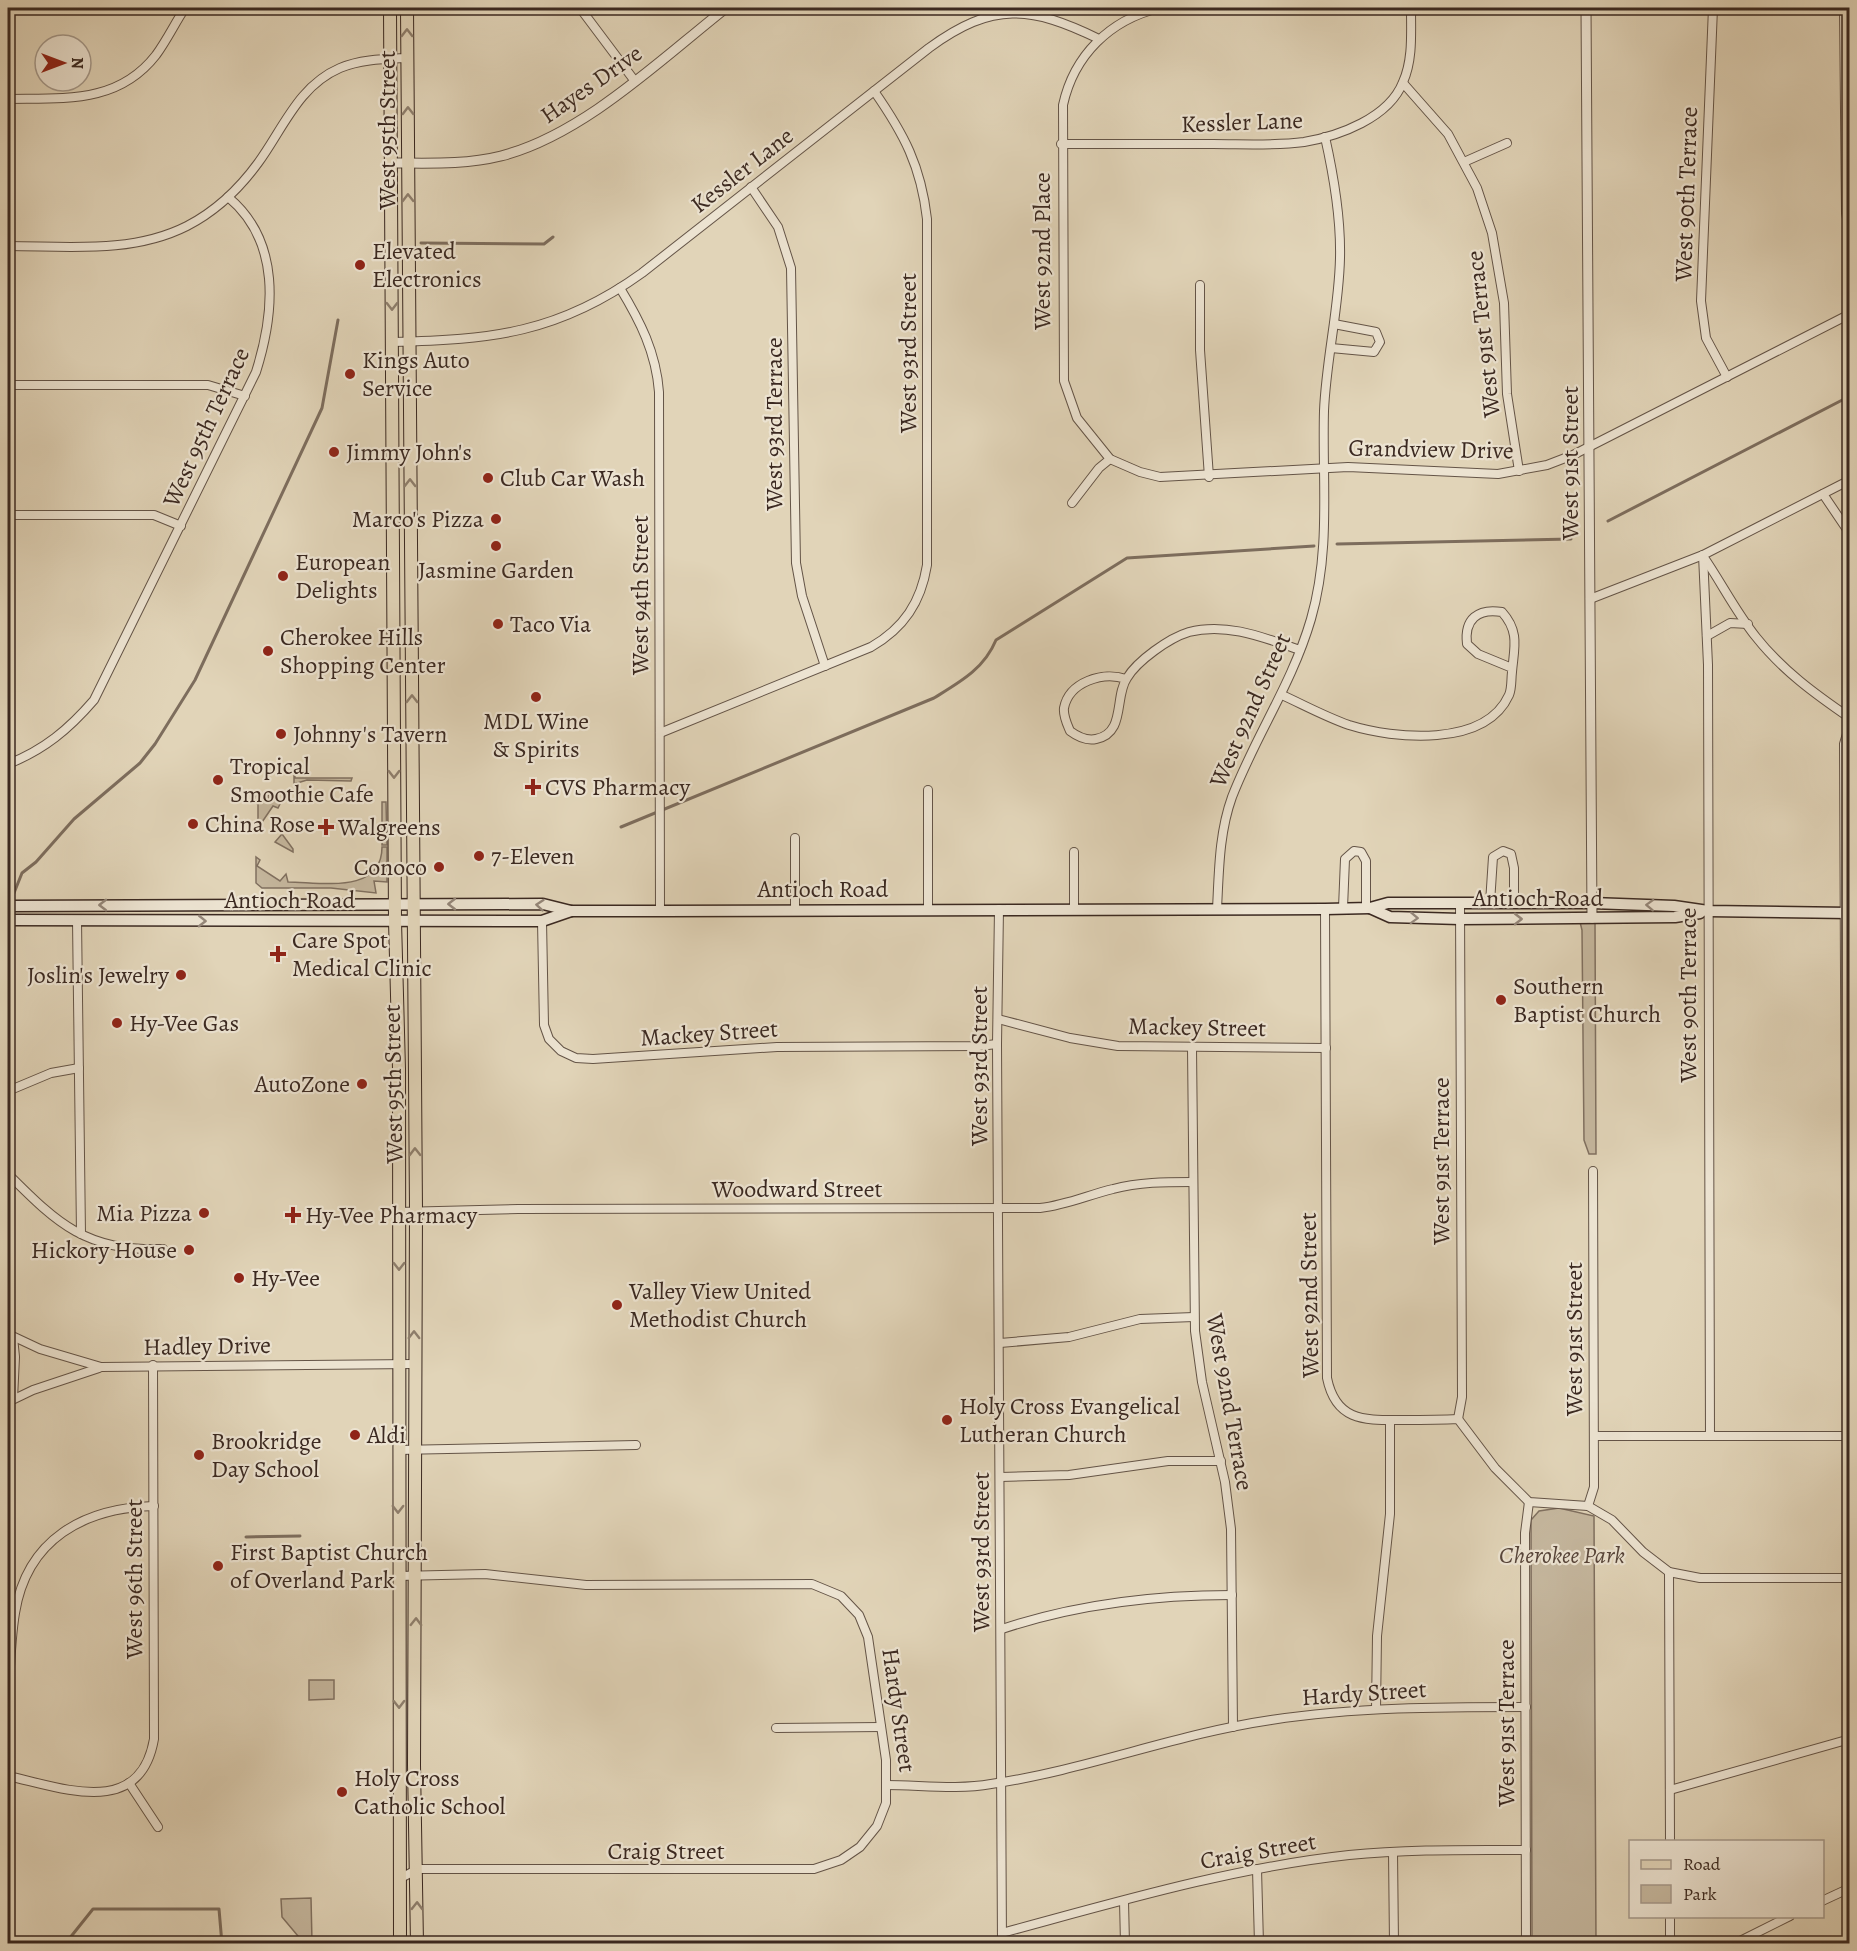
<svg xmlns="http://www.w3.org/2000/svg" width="1857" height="1951" font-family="Alegreya,serif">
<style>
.green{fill:#c5b79e;stroke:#807060;stroke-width:1.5}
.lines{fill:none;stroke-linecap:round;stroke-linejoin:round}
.stream{stroke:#7d6d5d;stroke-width:3}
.minor-casing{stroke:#645447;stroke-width:10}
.tertiary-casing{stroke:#645447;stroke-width:11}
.secondary-casing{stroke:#3b2921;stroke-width:13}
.primary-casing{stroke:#3b2921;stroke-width:14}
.minor{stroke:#ece3d1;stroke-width:8}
.tertiary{stroke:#ece3d1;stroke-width:9}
.secondary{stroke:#ece3d1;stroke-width:10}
.primary{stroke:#e1d4b8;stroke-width:12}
.oneway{stroke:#8e7e6c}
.oneway2{stroke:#948679}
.poi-dot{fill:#8f2418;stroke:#ece3d1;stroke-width:2}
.labels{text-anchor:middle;stroke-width:4.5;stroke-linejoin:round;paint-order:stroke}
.street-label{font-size:24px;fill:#3b2921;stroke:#ece3d1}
.poi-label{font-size:24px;fill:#3b2921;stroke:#ece3d1;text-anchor:start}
.park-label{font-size:24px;font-style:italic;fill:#57453a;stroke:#ece3d1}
</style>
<rect width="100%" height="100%" fill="#e1d4b8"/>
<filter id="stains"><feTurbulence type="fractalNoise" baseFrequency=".00333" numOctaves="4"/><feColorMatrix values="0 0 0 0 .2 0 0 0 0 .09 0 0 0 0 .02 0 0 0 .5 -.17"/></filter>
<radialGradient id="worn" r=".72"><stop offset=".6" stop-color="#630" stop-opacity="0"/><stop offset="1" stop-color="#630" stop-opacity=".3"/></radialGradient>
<g class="green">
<path d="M294,767L295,778H352L351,781L307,780L294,784Z"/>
<path d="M264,795V798H268V795L277,797L280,804L278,808L273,806L258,828V804L251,801L256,796Z"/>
<path d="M382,802H386L387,845H382Z"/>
<path d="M282,834L293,849V852L275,842Z"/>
<path d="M382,847H387V882L374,881L376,893L331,888H262L256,883V857L260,860L257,866L280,881L286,874L288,882C320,882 382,895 382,847Z"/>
<path d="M1580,922H1595L1596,1154H1589L1584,1140L1582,930Z"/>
<path d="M1559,1508L1594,1516L1596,1943H1532L1531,1520L1539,1511Z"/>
<path d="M309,1680H334V1699L309,1700Z"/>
<path d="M311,1898L312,1942H303L282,1917L281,1899Z"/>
</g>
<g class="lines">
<g class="stream">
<path d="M421,243L544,244L553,237"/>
<path d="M1608,521L1850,396"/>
<path d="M1337,544L1571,539"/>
<path d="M621,827L934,698C960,682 984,669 996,640L1127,558L1314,546"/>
<path d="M14,893L22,873L36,862L74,819L140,763L155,744L195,680L322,408L338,320"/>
<path d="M8,1000L11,994L12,929"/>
<path d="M246,1537L300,1536"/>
<path d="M65,1944L93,1909H219L222,1944"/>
</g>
<defs>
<g id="minor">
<path d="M580,8L634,80"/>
<path d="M1159,8C1110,20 1074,55 1063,105L1064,381L1077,418L1110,459L1140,472L1160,477L1348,467L1498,474L1547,465L1573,455L1850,314"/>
<path d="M1220,8L1260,10L1586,9"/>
<path d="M1713,8L1701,301L1706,338L1727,377"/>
<path d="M1844,8L1846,213L1850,236"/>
<path d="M1403,83L1448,134L1477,188L1492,233L1504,303L1507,394L1519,471"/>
<path d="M8,99C64,98 118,104 156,55C167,40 175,23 185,8"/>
<path d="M1061,144C1112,144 1162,144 1213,144C1243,144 1274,146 1304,142C1339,136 1389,118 1403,82C1413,60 1411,33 1411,10"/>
<path d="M1464,162L1507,143"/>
<path d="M751,187L778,227L791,268L796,563L802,596L825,666"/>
<path d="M8,246C67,246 132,254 187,226C216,211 239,189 258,163C283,129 298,86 340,68C361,59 385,59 407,58"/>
<path d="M1200,285V350L1209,477"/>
<path d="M620,288C640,321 656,352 659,392L660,911"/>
<path d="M392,342C491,340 559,333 642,273L929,48C993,1 1031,6 1099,39"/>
<path d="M1331,348L1374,352L1380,342L1376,332L1334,324"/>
<path d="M8,385H208L245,396"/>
<path d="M1823,494L1850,534"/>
<path d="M1072,503L1099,468L1110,459"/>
<path d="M8,515H154L181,526"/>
<path d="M1703,555L1708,665L1710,1436"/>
<path d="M1703,556C1721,582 1736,612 1756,637C1782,670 1815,694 1850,718"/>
<path d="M1590,599L1703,555L1850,480"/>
<path d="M1707,636L1730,623L1748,624"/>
<path d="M1126,679C1103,671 1069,682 1064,708C1063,716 1067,724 1070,731C1078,737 1086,741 1096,739C1126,733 1114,697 1127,678C1137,661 1169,638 1189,632C1227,622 1265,638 1300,650"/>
<path d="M1282,695C1304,705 1326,717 1349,725C1394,739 1485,748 1509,695C1512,688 1511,680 1512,672C1514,648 1520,632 1502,612C1478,608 1464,619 1467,644L1478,654L1512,668"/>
<path d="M660,733L871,647C904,628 921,602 927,565V219C921,166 904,134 874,91"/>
<path d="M8,764C44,750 69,729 94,700L256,372C275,312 281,241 228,197"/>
<path d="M928,790V910"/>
<path d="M1074,852V908"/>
<path d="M1490,903L1493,857L1503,851L1511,854L1514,868V903"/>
<path d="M1343,908L1345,859L1354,851L1361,852L1366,861V908"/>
<path d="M999,909L997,1044L1002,1944"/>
<path d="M1217,909C1219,871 1219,833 1232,797C1256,735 1292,684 1311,619C1331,550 1322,482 1324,411C1326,360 1339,309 1340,258C1341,217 1334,177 1325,137"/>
<path d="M1325,909L1327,1378C1336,1422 1365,1420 1402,1420C1421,1420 1439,1420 1458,1419L1495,1468L1529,1502L1588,1506L1612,1520L1643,1552L1669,1572L1700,1578H1850"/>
<path d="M795,910V838"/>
<path d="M77,920L81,1234"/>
<path d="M542,921L544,1025L549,1039L561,1051L576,1058L593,1059L777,1047L979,1046L997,1044"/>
<path d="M998,1019L1070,1038L1118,1046L1326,1048"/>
<path d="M1192,1048L1195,1331L1202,1382L1225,1482L1231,1529L1233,1727"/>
<path d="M8,1091L51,1073L79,1068"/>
<path d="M8,1174C59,1225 86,1251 163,1249"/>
<path d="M398,1212L518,1209L1040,1208C1067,1205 1088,1195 1113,1189C1139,1182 1165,1182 1192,1182"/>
<path d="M8,1334L40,1349L101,1367L414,1364"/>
<path d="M13,1337L15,1357L13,1399"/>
<path d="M1000,1343L1069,1337L1140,1319L1194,1317"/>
<path d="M8,1402L33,1390L99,1368"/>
<path d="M1458,1419L1462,1397L1460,903"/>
<path d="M1594,1436H1850"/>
<path d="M1847,1436L1844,744L1850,724"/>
<path d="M398,1450L636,1445"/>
<path d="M1000,1477L1069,1475L1168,1461H1221"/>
<path d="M1588,1506L1594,1487L1593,1171"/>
<path d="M1669,1572L1670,1842"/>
<path d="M398,1576L485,1574L586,1585L812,1584L841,1596L859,1615L868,1637L886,1760V1803L877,1826L860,1847L841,1860L814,1869H418L399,1879"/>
<path d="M1002,1629C1077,1604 1153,1595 1232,1595"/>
<path d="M8,1705C10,1675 10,1643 15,1613C27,1539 84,1508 154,1506"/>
<path d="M1376,1709L1377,1636L1390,1514V1420"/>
<path d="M776,1728L881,1727"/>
<path d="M8,1776C63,1788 140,1819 154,1739L153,1365"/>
<path d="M129,1783L158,1827"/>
<path d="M886,1785C920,1785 958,1790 991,1784C1086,1770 1176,1734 1271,1720C1355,1707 1440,1707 1526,1707"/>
<path d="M1670,1790L1850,1739"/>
<path d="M1393,1852L1394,1944"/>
<path d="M1257,1869L1259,1944"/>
<path d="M1124,1901L1125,1944"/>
<path d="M1822,1901L1850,1888"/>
<path d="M1670,1916V1944"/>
<path d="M1002,1933C1117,1902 1231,1868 1349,1855C1407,1849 1467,1850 1526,1850"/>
<path d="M1526,1944L1525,1533L1529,1502"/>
<path d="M1734,1944L1790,1916"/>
</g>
<g id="tertiary">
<path d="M1586,8L1592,918"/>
<path d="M391,163C428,163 465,165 501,156C583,135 660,60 726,8"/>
</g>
<g id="secondary">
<path d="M8,906L543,904L571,911H660L1325,909L1370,908L1388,903H1592L1674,906L1708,911L1850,913"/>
<path d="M1370,908L1390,917L1460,919L1675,917L1700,913"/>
<path d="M8,920L542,921L571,911"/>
</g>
<g id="primary">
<path d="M390,8L395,921L399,1069L400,1944"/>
<path d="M407,8L416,1210L414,1765L417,1944"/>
</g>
</defs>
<use href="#minor" class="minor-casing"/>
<use href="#tertiary" class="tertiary-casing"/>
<use href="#secondary" class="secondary-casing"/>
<use href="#primary" class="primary-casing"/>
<use href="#minor" class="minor"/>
<use href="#tertiary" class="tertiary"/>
<use href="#secondary" class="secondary"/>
<use href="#primary" class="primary"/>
</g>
<defs><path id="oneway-chevron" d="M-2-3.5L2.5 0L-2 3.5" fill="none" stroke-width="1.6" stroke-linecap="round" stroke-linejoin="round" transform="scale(1.5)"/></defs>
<g class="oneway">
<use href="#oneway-chevron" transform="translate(407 33) rotate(-90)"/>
<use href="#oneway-chevron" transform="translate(408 111) rotate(-91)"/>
<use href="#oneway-chevron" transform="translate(408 198) rotate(-91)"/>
<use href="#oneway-chevron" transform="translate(392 306) rotate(90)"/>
<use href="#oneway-chevron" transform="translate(410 483) rotate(-90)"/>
<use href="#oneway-chevron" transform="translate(412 699) rotate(-90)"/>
<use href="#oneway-chevron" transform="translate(394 774) rotate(90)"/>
<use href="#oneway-chevron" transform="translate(415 1152) rotate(-91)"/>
<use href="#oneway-chevron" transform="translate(399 1266) rotate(90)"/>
<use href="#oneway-chevron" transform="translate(414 1335) rotate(-90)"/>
<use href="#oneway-chevron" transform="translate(398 1509) rotate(90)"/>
<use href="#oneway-chevron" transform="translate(416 1622) rotate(-89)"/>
<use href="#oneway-chevron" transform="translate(399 1704) rotate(89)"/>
<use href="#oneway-chevron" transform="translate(417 1906) rotate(-89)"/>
</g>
<g class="oneway2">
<use href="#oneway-chevron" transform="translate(452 904) rotate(180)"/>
<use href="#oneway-chevron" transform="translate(103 905) rotate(180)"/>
<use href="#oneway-chevron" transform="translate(540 905) rotate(-175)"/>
<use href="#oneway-chevron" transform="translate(1650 905) rotate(-178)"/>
<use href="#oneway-chevron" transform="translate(1414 918) rotate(2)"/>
<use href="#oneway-chevron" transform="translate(1518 919)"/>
<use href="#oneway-chevron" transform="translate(202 921) rotate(1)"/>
</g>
<g class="poi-dot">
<circle cx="360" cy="265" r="6"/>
<circle cx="350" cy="374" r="6"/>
<circle cx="334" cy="452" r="6"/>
<circle cx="488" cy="478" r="6"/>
<circle cx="496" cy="519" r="6"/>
<circle cx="496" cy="546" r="6"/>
<circle cx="283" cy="576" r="6"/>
<circle cx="498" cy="624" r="6"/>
<circle cx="268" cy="651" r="6"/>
<circle cx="536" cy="697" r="6"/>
<circle cx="281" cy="734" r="6"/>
<circle cx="218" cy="780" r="6"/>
<path d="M530 778h6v6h6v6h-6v6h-6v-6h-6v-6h6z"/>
<circle cx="193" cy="824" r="6"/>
<path d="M323 818h6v6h6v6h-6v6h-6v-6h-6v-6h6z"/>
<circle cx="479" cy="856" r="6"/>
<circle cx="439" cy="867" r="6"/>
<path d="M275 945h6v6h6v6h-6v6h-6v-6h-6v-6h6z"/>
<circle cx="181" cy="975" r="6"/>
<circle cx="1501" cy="1000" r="6"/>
<circle cx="117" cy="1023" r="6"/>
<circle cx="362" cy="1084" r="6"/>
<circle cx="204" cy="1213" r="6"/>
<path d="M290 1206h6v6h6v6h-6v6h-6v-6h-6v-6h6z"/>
<circle cx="189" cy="1250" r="6"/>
<circle cx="239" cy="1278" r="6"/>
<circle cx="617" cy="1305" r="6"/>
<circle cx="947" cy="1420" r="6"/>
<circle cx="355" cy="1435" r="6"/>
<circle cx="199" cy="1455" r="6"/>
<circle cx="218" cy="1566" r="6"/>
<circle cx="342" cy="1792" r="6"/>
</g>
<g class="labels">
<g class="street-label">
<text transform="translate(591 84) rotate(-35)" y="8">Hayes Drive</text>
<text transform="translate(1242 122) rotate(-2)" y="8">Kessler Lane</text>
<text transform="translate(387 130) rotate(-90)" y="8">West 95th Street</text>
<text transform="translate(742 170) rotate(-38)" y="8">Kessler Lane</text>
<text transform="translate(1686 194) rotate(-88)" y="8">West 90th Terrace</text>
<text transform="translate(1042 251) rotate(-90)" y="8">West 92nd Place</text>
<text transform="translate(1483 334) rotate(-96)" y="8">West 91st Terrace</text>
<text transform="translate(908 353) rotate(-90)" y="8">West 93rd Street</text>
<text transform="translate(774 424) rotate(-90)" y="8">West 93rd Terrace</text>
<text transform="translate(206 427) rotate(-65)" y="8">West 95th Terrace</text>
<text transform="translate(1431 449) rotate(1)" y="8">Grandview Drive</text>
<text transform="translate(1570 463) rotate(-90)" y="8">West 91st Street</text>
<text transform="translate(640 595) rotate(-90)" y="8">West 94th Street</text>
<text transform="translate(1250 710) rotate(-66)" y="8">West 92nd Street</text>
<text x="823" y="897">Antioch Road</text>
<text x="1538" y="906">Antioch Road</text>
<text x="290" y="908">Antioch Road</text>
<text transform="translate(1688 995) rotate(-90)" y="8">West 90th Terrace</text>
<text transform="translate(1197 1027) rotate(1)" y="8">Mackey Street</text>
<text transform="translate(709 1033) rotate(-4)" y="8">Mackey Street</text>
<text transform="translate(979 1066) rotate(-90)" y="8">West 93rd Street</text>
<text transform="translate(393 1084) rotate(-91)" y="8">West 95th Street</text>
<text transform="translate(1441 1161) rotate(-90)" y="8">West 91st Terrace</text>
<text x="797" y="1197">Woodward Street</text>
<text transform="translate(1309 1295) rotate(-91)" y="8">West 92nd Street</text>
<text transform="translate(1574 1339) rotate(-90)" y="8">West 91st Street</text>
<text transform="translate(207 1346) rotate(-1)" y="8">Hadley Drive</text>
<text transform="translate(1230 1402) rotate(80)" y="8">West 92nd Terrace</text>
<text transform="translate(981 1552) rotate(-90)" y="8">West 93rd Street</text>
<text transform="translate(134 1579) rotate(-90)" y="8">West 96th Street</text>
<text transform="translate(1364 1693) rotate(-4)" y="8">Hardy Street</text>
<text transform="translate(899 1710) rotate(82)" y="8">Hardy Street</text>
<text transform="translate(1506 1723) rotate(-90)" y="8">West 91st Terrace</text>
<text x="666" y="1859">Craig Street</text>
<text transform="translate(1258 1851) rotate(-10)" y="8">Craig Street</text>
</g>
<g class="poi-label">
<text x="372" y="259">Elevated<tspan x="372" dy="28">Electronics</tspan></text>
<text x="362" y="368">Kings Auto<tspan x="362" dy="28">Service</tspan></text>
<text x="346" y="460">Jimmy John's</text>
<text x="500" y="486">Club Car Wash</text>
<text x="484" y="527" text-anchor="end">Marco's Pizza</text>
<text x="295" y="570">European<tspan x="295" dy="28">Delights</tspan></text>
<text x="496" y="578" text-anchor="middle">Jasmine Garden</text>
<text x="510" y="632">Taco Via</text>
<text x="280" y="645">Cherokee Hills<tspan x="280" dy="28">Shopping Center</tspan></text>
<text x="536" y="729" text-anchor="middle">MDL Wine<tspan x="536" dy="28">&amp; Spirits</tspan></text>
<text x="293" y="742">Johnny's Tavern</text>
<text x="230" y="774">Tropical<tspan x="230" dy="28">Smoothie Cafe</tspan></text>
<text x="545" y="795">CVS Pharmacy</text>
<text x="205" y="832">China Rose</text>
<text x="338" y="835">Walgreens</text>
<text x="491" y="864">7-Eleven</text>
<text x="427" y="875" text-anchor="end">Conoco</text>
<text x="292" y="948">Care Spot<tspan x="292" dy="28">Medical Clinic</tspan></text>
<text x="169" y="983" text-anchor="end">Joslin's Jewelry</text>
<text x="1513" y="994">Southern<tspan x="1513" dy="28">Baptist Church</tspan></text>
<text x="129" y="1031">Hy-Vee Gas</text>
<text x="350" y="1092" text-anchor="end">AutoZone</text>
<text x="192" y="1221" text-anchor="end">Mia Pizza</text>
<text x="305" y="1223">Hy-Vee Pharmacy</text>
<text x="177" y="1258" text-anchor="end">Hickory House</text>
<text x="251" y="1286">Hy-Vee</text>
<text x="629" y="1299">Valley View United<tspan x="629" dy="28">Methodist Church</tspan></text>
<text x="959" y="1414">Holy Cross Evangelical<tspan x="959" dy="28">Lutheran Church</tspan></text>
<text x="367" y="1443">Aldi</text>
<text x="211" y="1449">Brookridge<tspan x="211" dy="28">Day School</tspan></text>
<text x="230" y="1560">First Baptist Church<tspan x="230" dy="28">of Overland Park</tspan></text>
<text x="354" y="1786">Holy Cross<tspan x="354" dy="28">Catholic School</tspan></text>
</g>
<g class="park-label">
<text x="1562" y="1563">Cherokee Park</text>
</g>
</g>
<rect width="1857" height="1951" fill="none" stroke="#e1d4b8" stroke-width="30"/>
<rect x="9" y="9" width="1839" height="1933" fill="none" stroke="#3b2921" stroke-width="3"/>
<rect x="15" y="15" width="1827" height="1921" fill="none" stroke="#3b2921" stroke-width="1.5"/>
<rect x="1629" y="1840" width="195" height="78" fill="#ece3d1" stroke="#a5998b" stroke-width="1.5"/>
<rect x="1641" y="1860" width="30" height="9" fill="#e1d4b8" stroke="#a5998b" stroke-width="1.5"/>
<text x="1683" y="1870" font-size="18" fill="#3b2921">Road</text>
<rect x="1641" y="1885" width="30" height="18" fill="#c5b79e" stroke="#a5998b" stroke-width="1.5"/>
<text x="1683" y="1900" font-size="18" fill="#3b2921">Park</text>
<g transform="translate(63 63) rotate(90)"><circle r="28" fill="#ece3d1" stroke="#a5998b" stroke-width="1.5"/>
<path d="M0-4.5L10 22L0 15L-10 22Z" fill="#8f2418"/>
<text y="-9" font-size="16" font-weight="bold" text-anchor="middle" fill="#3b2921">N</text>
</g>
<rect width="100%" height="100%" filter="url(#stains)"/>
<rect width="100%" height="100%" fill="url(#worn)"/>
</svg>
